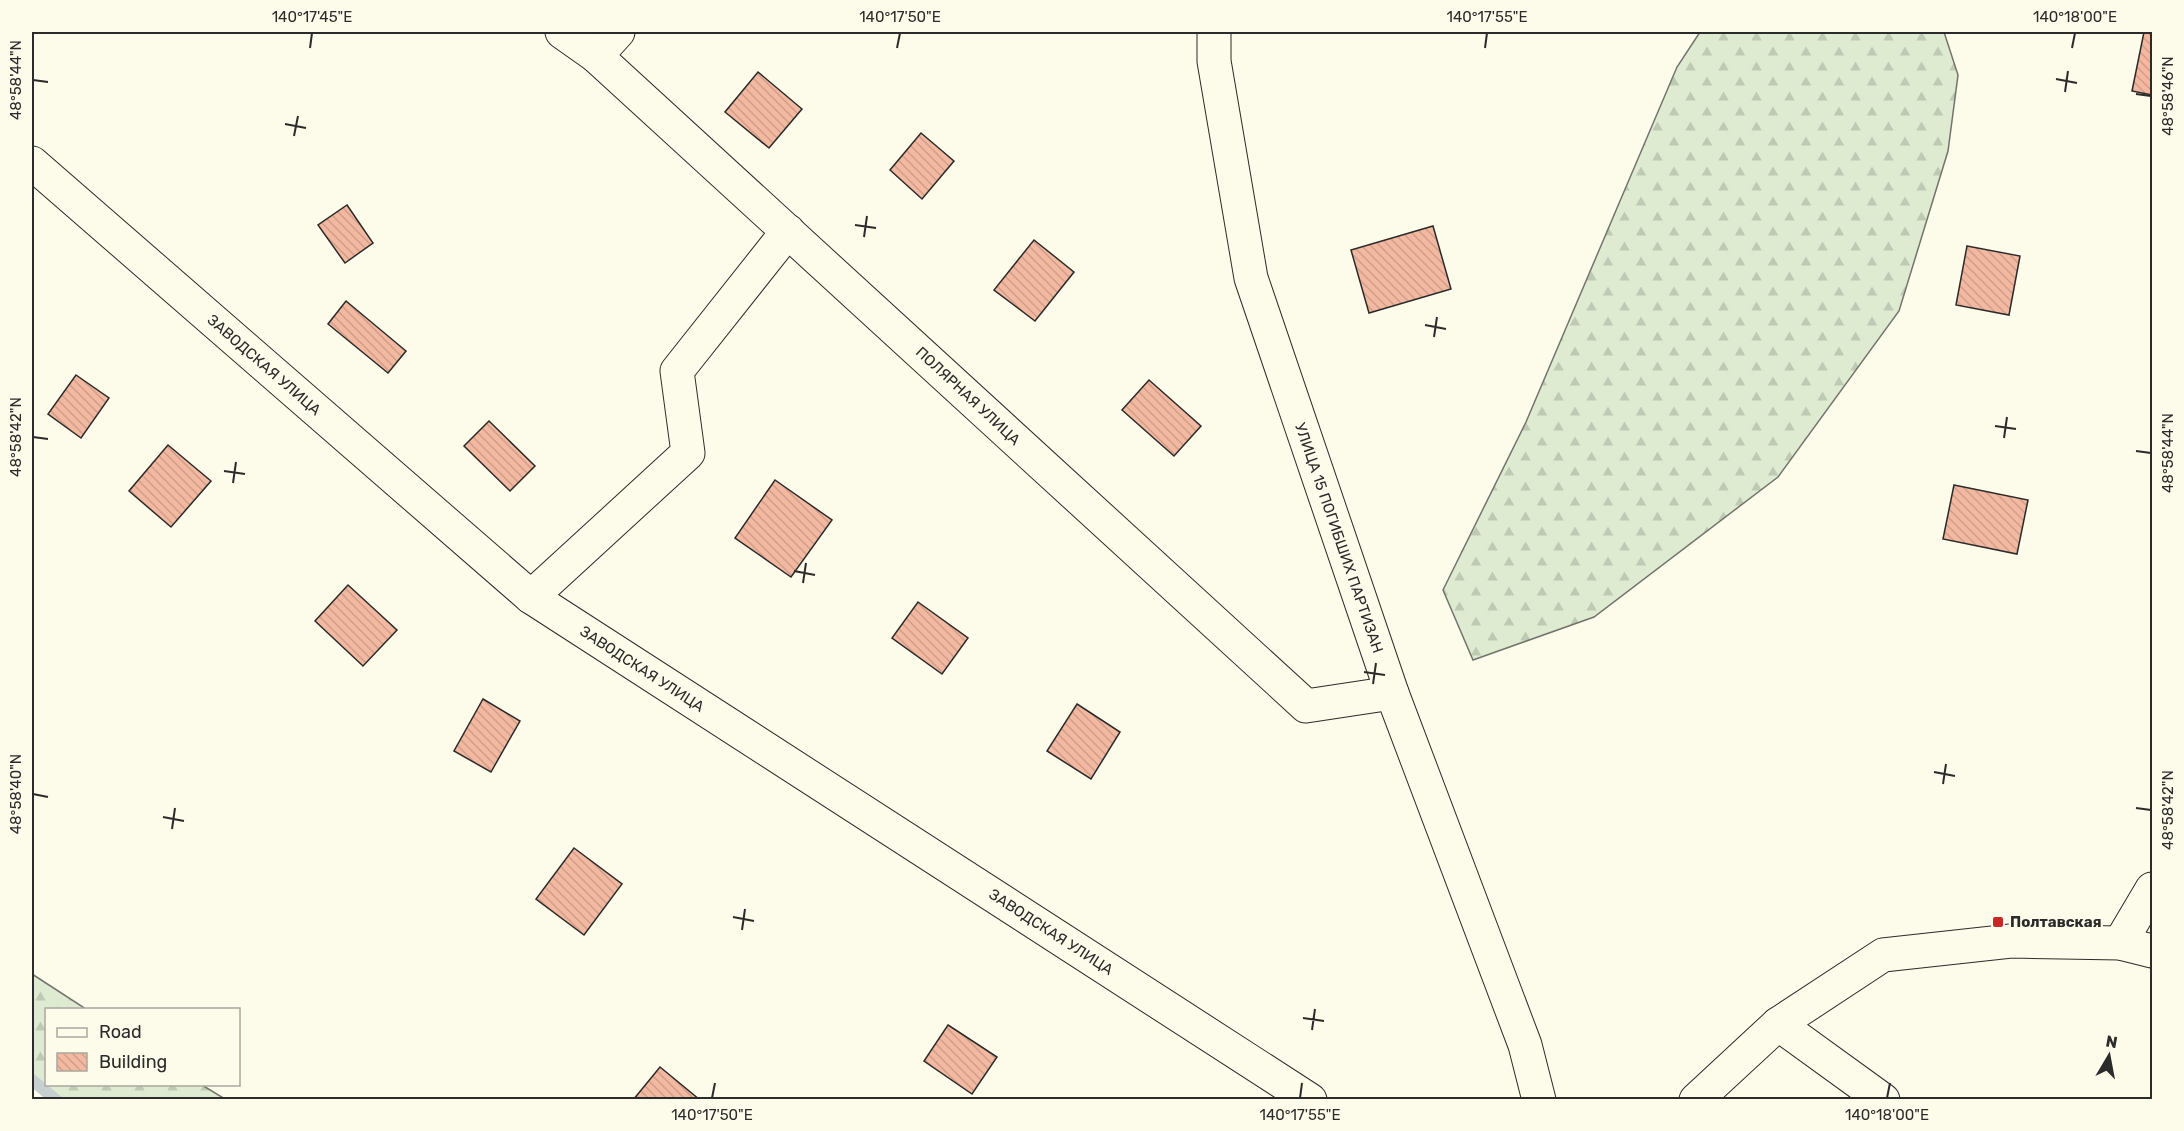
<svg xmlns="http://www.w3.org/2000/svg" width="2184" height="1131" font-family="Rubik,sans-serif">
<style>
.forest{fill:url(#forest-firs);stroke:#74746e;stroke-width:1.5}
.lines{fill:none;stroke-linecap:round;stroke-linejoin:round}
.stream{stroke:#c7d0d0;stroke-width:12}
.building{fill:url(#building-back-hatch);stroke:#2b2b2b;stroke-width:1.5}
.minor-casing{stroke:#2b2b2b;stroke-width:35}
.minor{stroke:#fdfbea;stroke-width:33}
.ticks{fill:none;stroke:#2b2b2b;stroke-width:2}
.poi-dot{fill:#c62828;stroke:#fdfbea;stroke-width:2}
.labels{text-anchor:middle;stroke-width:4.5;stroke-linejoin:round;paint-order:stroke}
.street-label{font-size:15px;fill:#2b2b2b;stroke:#fdfbea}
.poi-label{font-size:15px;font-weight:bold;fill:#2b2b2b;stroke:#fdfbea;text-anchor:start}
.neatline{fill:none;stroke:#2b2b2b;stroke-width:2}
.ticks-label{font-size:15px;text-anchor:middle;fill:#2b2b2b}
</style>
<defs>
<pattern id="forest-firs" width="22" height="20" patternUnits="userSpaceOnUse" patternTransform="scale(1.5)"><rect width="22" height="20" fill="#deebd1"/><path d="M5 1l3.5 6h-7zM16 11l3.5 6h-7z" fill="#bfcab4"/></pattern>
<pattern id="building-back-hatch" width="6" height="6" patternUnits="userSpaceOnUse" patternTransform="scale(1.5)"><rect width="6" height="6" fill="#f2b8a0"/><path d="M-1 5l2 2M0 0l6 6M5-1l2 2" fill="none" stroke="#d09e8a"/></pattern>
</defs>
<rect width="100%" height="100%" fill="#fdfbea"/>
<g class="forest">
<path d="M1700,32H1944L1958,75L1948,151L1899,311L1778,477L1594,617L1473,660L1443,590L1526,422L1677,67Z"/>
<path d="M32,974L86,1009L46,1010V1084L202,1085L225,1099H56L32,1080Z"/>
</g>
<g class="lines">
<path class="stream" d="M32,1080L56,1100"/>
</g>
<g class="building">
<path d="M2144,32H2152V95L2132,91Z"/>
<path d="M758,72L802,109L769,148L725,112Z"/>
<path d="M921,133L954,161L922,199L890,170Z"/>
<path d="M347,205L373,243L345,263L318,225Z"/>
<path d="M1433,226L1451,289L1369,313L1351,250Z"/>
<path d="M1034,240L1074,272L1035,321L994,290Z"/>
<path d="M1967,246L2020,256L2009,315L1956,305Z"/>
<path d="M346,301L406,351L388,373L328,324Z"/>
<path d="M76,375L109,398L81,438L48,414Z"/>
<path d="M1149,380L1201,426L1174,456L1122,410Z"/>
<path d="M489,421L535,466L510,491L464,446Z"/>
<path d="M168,445L211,481L171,527L129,491Z"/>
<path d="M775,480L832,520L791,577L735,538Z"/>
<path d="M1954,485L2028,500L2017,554L1943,539Z"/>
<path d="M348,585L397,630L363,666L315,621Z"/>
<path d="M918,602L968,638L942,674L892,638Z"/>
<path d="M483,699L520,721L491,772L454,751Z"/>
<path d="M1077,704L1120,732L1091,779L1047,751Z"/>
<path d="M574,848L622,884L584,935L536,899Z"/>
<path d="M948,1025L997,1057L972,1094L924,1061Z"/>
<path d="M660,1067L700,1100H633Z"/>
</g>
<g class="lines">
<defs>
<g id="minor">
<path d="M562,32L596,56L1306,706L1392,693"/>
<path d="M1214,32V61L1251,278L1392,693L1525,1045L1539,1100"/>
<path d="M596,56L618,32"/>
<path d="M32,163L531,597L1310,1100"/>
<path d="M531,597L688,453L677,371L788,231"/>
<path d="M2120,943L2152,889"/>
<path d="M1778,1024L1883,1100"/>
<path d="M1696,1100L1778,1024L1883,955L2011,941L2120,943L2152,951"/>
</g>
</defs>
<use href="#minor" class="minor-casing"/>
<use href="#minor" class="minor"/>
</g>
<path class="ticks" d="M310,48L312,33M897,48L900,33M1485,48L1487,33M2072,48L2075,33M2056,79L2077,83M33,80L48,82M2065,92L2068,71M2136,94L2151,96M285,124L306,128M294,136L298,116M855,225L876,228M864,237L867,216M1425,325L1446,329M1434,337L1437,317M1995,426L2016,429M33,437L48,439M2004,438L2007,417M2136,451L2151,453M224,471L245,474M233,483L236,462M794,571L815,575M803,583L806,563M1364,672L1385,675M1373,684L1376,663M1934,772L1955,776M1943,784L1946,764M33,794L48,797M2136,808L2151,810M163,817L184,821M172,829L175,808M733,917L754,921M742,930L745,909M1303,1018L1324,1021M1312,1030L1315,1009M712,1098L715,1083M1300,1098L1302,1083M1887,1098L1890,1083"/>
<rect class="poi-dot" x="1992" y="916" width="12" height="12" rx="3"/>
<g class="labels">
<g class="street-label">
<text transform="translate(264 365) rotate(41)" y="5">ЗАВОДСКАЯ УЛИЦА</text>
<text transform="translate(968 396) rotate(43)" y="5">ПОЛЯРНАЯ УЛИЦА</text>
<text transform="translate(1339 538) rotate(71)" y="5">УЛИЦА 15 ПОГИБШИХ ПАРТИЗАН</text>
<text transform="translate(642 669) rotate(33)" y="5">ЗАВОДСКАЯ УЛИЦА</text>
<text transform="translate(1051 932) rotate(33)" y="5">ЗАВОДСКАЯ УЛИЦА</text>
</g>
<g class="poi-label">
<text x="2010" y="927">Полтавская</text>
</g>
</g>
<rect width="2184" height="1131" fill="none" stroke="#fdfbea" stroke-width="66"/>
<rect x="45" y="1008" width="195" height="78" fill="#fdfbea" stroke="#a9a89e" stroke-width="1.5"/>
<rect x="57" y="1028" width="30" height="9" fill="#fdfbea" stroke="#a9a89e" stroke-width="1.5"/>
<text x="99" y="1038" font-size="18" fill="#2b2b2b">Road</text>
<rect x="57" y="1053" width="30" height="18" fill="url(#building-back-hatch)" stroke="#a9a89e" stroke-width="1.5"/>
<text x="99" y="1068" font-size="18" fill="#2b2b2b">Building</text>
<g transform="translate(2109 1056) rotate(10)" stroke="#fdfbea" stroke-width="4.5" paint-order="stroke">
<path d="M0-4.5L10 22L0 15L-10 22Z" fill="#2b2b2b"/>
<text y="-9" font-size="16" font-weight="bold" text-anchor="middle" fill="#2b2b2b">N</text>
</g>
<rect x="33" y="33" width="2118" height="1065" class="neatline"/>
<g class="ticks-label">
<text x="312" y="22">140°17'45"E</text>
<text x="900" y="22">140°17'50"E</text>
<text x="1487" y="22">140°17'55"E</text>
<text x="2075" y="22">140°18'00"E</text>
<text transform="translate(16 80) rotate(-90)" y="5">48°58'44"N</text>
<text transform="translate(2168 96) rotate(-90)" y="5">48°58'46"N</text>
<text transform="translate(16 437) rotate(-90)" y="5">48°58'42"N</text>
<text transform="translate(2168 453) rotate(-90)" y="5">48°58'44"N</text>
<text transform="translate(16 794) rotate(-90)" y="5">48°58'40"N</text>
<text transform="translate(2168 810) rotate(-90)" y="5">48°58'42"N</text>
<text x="712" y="1120">140°17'50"E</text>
<text x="1300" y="1120">140°17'55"E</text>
<text x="1887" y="1120">140°18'00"E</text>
</g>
</svg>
